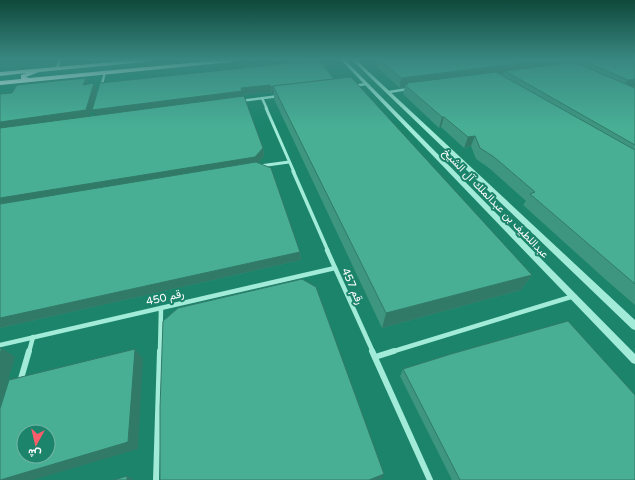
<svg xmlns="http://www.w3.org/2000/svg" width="635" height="480" font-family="'Varela Round',Vazirmatn,sans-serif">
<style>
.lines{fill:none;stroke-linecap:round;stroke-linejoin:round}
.minor-far4{stroke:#a1ebd8;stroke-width:2.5}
.minor-far3{stroke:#a1ebd8;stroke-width:3}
.minor-far2{stroke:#a1ebd8;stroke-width:3.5}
.minor-far1{stroke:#a1ebd8;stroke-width:4.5}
.minor{stroke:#a1ebd8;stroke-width:6}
.tertiary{fill:#a1ebd8;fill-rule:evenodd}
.primary{fill:#e5fffa;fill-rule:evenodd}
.wall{fill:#3e9680}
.shaded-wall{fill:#327a68}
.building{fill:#48af95;stroke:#327a68;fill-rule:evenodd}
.labels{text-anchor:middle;stroke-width:4;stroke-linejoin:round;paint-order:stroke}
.street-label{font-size:11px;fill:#fff;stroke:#1b846b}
</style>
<rect width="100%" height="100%" fill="#1b846b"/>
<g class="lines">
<g class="minor-far4">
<path d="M57,68L60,60"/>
<path d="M353,86L366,84"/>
<path d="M101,88L105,72"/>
<path d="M389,92L408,89"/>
<path d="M262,98L267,109"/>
<path d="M240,101L279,96"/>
</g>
<g class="minor-far3">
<path d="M266,108L294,172"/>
<path d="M260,166L289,162"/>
</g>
<path class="minor-far2" d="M293,171L328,251"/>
<g class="minor-far1">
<path d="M327,250L373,352"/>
<path d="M0,345L335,268"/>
<path d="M29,352L33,337"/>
<path d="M160,352L161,308"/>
<path d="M391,352L574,296"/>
</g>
<g class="minor">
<path d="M372,351L430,480"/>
<path d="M375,357L394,351"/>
<path d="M20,382L29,351"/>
<path d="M156,480L160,351"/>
</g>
<g class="tertiary">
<path d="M341,60H345L635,354V364L632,363Z"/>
<path d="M352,60H356L635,320V330L632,329Z"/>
</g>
<path class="primary" d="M134,60H148L145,62L39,72L26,77L29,78L221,60H234L231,62L0,85V81L21,79V75L26,73L0,76V72Z"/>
</g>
<g class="wall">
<path d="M377,60H635L634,88H635V305L605,279L523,205L526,201L489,168L476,159L471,146L464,148L441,127L439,128L403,94L405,87L400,88L377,67Z"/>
<path d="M86,78L88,84L94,83L97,90L90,116L95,115L100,83L334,79L532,275L521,290L382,328L274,99V94H272L271,92L242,95L263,148L264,156L258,163L300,252L301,260L0,328V94L12,93Z"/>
<path d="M403,369L635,480H452L400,376Z"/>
</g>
<g class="shaded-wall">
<path d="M549,60H563L560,67L505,71L504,74L408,87V84L407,83L406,85H405V87L400,88L401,78Z"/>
<path d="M86,78L89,85H83Z"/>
<path d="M635,79V87L622,89L628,80Z"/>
<path d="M94,83L97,90L90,118L0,130V120Z"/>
<path d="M270,85L271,92L242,95L243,98L96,117L92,110L241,88Z"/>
<path d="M271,87H273L274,94H272Z"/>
<path d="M442,117H444L441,127L439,128Z"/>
<path d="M475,136L471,146L464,148L468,137Z"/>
<path d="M263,148L264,156L257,165L0,207V198Z"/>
<path d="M300,252L301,260L0,328V318Z"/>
<path d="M532,275L521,290L382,328L386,313Z"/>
<path d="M2,348L15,357L6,387L13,392L0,437V354Z"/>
<path d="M135,349L143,359L138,449L33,480H0Z"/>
<path d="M384,474L382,479L378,480H369Z"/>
<path d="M127,476L134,480H127Z"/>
</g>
<g class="building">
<path d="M319,60L334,79L273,86V87H271L270,85L241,88L242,91L92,110L100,83Z"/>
<path d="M380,60H549L401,78Z"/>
<path d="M581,60H635V79L628,80Z"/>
<path d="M574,62L635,88V145L505,71Z"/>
<path d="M496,72L635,150V284L530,194L535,192L494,157L480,148L475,136L468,137L444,117H442L405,85L408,84L407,83Z"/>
<path d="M351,77L532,275L386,313L273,86Z"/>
<path d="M86,78L83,85L94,83L86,110L0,122V94L12,93L17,85Z"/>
<path d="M244,96L263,148L255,157L0,198V128Z"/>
<path d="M256,162L271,168L300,252L0,318V204Z"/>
<path d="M302,279L316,287L384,474L369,480H160V408L163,321L178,308Z"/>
<path d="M568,321L635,395V480H460L403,369L451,354Z"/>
<path d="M0,348H2L0,354Z"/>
<path d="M135,349L128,442L0,480V409L9,380ZM24,432H48V456H24Z"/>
<path d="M127,476V480H114Z"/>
</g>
<linearGradient id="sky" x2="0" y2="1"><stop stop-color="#0f493b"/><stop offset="0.47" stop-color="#398882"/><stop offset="1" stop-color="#398882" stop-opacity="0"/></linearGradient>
<rect width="635" height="127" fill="url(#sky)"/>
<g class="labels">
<g class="street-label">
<text transform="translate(496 203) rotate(46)" y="4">عبداللطيف بن عبدالملك آل الشيخ</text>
<text transform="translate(353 286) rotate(66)" y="4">رقم 457</text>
<text transform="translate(165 297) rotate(-13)" y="4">رقم 450</text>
</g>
</g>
<g transform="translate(36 444) rotate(188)"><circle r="19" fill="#1b846b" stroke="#76b5a6"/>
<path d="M0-3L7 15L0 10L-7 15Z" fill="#fc5d6b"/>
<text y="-6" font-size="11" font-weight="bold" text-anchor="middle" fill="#ffffff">ش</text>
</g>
</svg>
